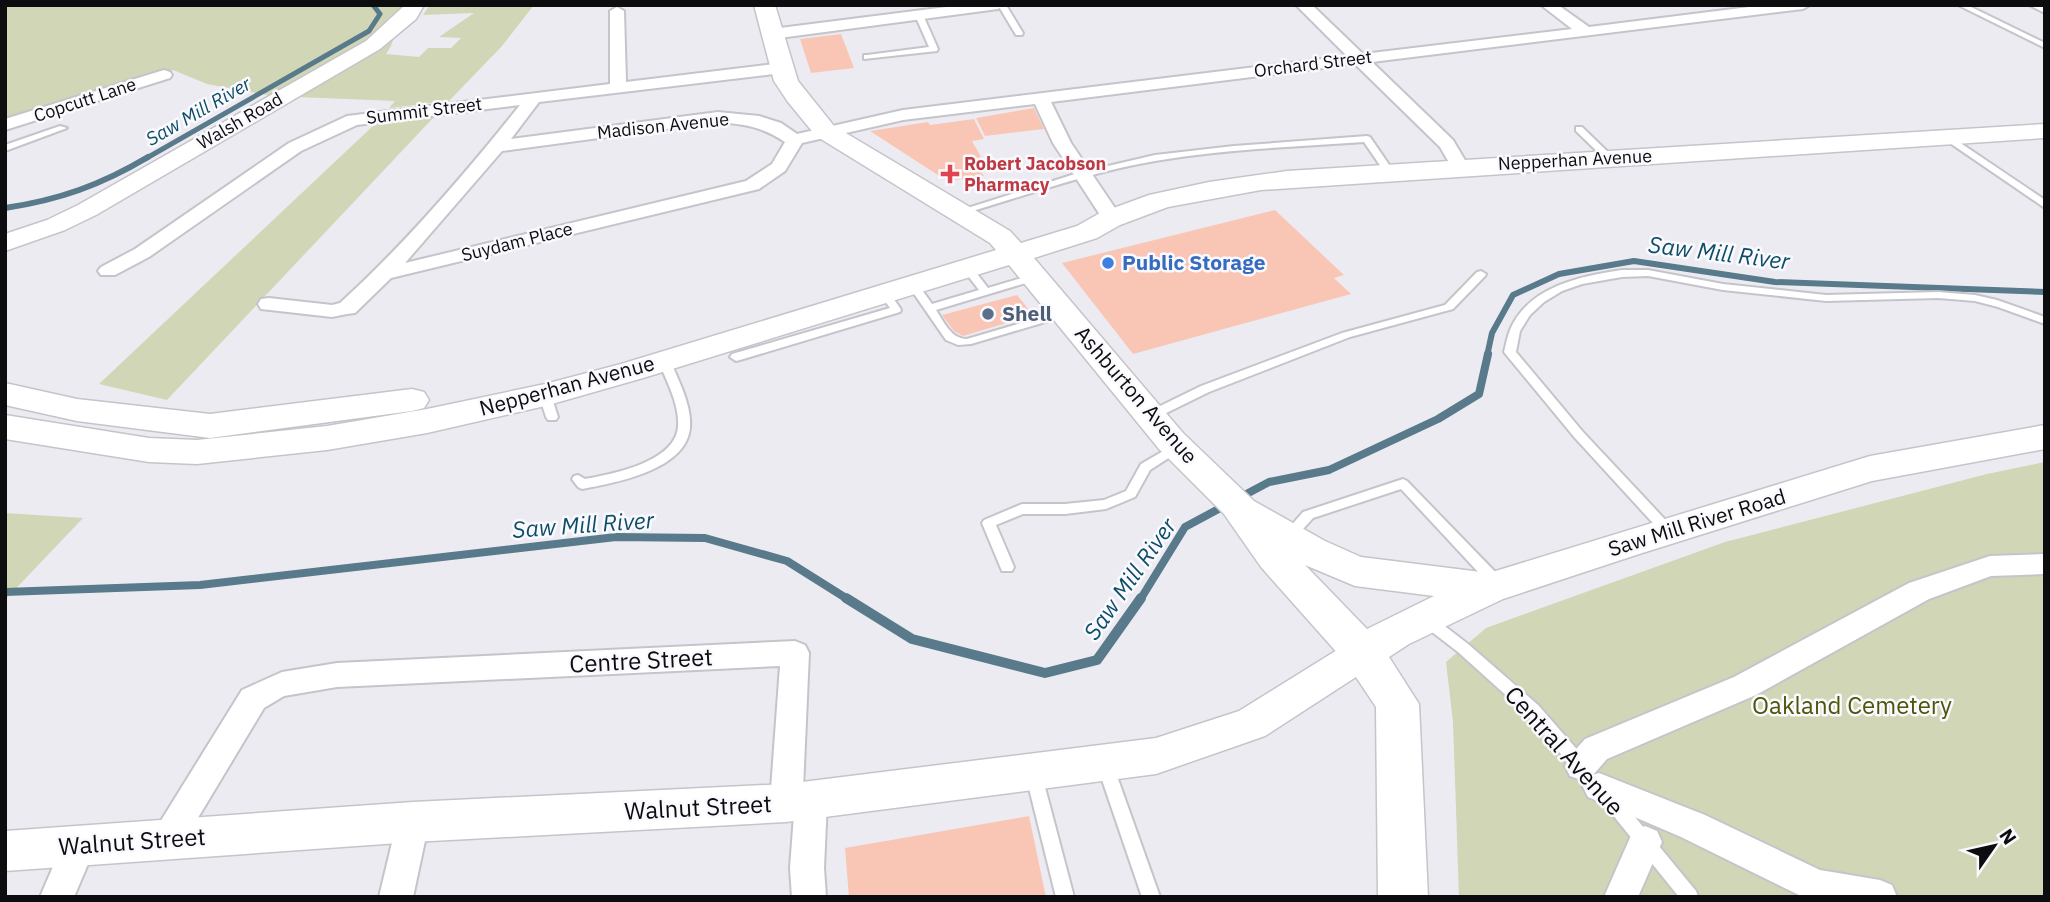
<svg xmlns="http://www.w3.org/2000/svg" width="2050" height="902" font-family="'IBM Plex Sans',sans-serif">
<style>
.green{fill:#d1d6b6}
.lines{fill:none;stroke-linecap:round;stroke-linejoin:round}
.stream-far3{stroke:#587a8b;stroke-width:5}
.stream-far2{stroke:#587a8b;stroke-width:6}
.stream-far1{stroke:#587a8b;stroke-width:8}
.stream{stroke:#587a8b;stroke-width:10}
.building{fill:#f9c6b6}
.service-casing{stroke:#c5c4ca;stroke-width:4}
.minor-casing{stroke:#c5c4ca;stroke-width:4}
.tertiary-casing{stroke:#c5c4ca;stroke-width:3}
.secondary-casing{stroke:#c5c4ca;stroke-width:3}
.service{fill:#fff;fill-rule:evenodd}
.minor{fill:#fff;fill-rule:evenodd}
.tertiary{fill:#fff;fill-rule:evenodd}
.secondary{fill:#fff;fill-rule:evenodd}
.health-dot{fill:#e0444e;stroke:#faf9fe;stroke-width:2.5}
.shop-dot{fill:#3f7fe0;stroke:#faf9fe;stroke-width:2.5}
.service-dot{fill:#5c6f8a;stroke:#faf9fe;stroke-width:2.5}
.labels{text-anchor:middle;stroke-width:5;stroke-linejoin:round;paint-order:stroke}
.far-street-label{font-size:18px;fill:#0d0c0e;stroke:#faf9fe}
.far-health-label{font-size:18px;font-weight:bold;fill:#be3a42;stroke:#faf9fe;text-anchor:start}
.far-water-label{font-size:19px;font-style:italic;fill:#0c4e67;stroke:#faf9fe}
.shop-label{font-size:21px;font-weight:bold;fill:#366cbe;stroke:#faf9fe;text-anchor:start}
.service-label{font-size:21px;font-weight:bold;fill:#4e5e75;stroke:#faf9fe;text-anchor:start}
.street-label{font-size:21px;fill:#0d0c0e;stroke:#faf9fe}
.water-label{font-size:23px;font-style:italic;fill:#0c4e67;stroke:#faf9fe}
.near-street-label{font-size:24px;fill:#0d0c0e;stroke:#faf9fe}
.near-park-label{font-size:24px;fill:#4e5509;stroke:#faf9fe}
</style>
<rect width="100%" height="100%" fill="#edebf2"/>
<g class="green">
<path d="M5,5H404L391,46L386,54L419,57L428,48H451L461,38L439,37L474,13L423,15L430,5H534L502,46L449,101L389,108L395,101L273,96L207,84L173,70L5,121Z"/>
<path d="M434,117L167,400L99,384L374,125Z"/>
<path d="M2045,462V897H1459L1453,722L1446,662L1486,628L1725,542L1987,474Z"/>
<path d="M5,513L83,518L5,600Z"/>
</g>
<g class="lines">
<path class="stream-far3" d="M145,159L369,31L380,14L373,5"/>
<g class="stream-far2">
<path d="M5,208C59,200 101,185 148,157"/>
<path d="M1487,356L1492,333L1513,295L1559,274L1634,261L1775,282L2045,292"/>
</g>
<g class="stream-far1">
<path d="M1237,499L1269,482L1329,470L1438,419L1479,394L1488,354"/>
<path d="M5,592L200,585L616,537L705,538L787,561L849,600"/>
<path d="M1140,600L1185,527L1226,505"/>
</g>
<path class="stream" d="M846,598L912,639L1045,673L1097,660L1141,598"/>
</g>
<g class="building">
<path d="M841,34L854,68L811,73L800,39Z"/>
<path d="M1034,108L1044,129L985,136L976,118Z"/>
<path d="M974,119L984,139L972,141L989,171L981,172L984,176L947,181L870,131L928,122L930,125Z"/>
<path d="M1275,210L1344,275L1334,278L1351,294L1133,354L1062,263Z"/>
<path d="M1017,295L1033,315L963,336L954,331L942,315Z"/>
<path d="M1029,816L1046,897H849L845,848Z"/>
</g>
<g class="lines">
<defs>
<g id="service">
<path d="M998,5H1006L1023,33L1022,35H1016Z"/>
<path d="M1958,5H1967L2045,43V48Z"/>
<path d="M2029,5H2038L2045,8V13Z"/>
<path d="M916,13L923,15L938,49L937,51L864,59V55H867L929,47L915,15Z"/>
<path d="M60,126L67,128L5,151V145Z"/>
<path d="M1576,127H1582L1612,156V160H1606L1576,131Z"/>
<path d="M1367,136L1370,137L1394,172L1392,174H1386L1364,142C1295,147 1224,149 1155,161C1090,172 1027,195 963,214H957L955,212L1078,173L1155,155L1234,146Z"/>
<path d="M1950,136L2045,200V208L1947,141L1946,139Z"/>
<path d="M967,265L971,266L988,288L1035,274L1040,277L1039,279L936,310C944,322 951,339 967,339L1065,310L1070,313L1069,315L971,344L958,345L946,340L908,285L909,283H917L932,304L979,290L962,268Z"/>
<path d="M1622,270H1648L1723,284L1826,295L1938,292L1975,295L1997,300L2045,317V324L1998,307L1975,301L1938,298L1826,301L1723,290L1648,276L1622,277L1582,284L1562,291L1544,302L1530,315L1520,331L1516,352L1583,432L1673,528L1675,531L1673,534H1663L1575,438L1504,352C1506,345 1507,337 1510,330C1528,287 1580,276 1622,270Z"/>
<path d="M1481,271L1486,274L1485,276L1453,309L1350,337L1209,392L1154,419L1150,420L1144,416L1146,413L1201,386L1342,333L1445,305L1477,272Z"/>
<path d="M884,290L888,291L900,308L901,310L900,312L740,360L736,361L730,357L732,354L890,308L879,293Z"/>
<path d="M664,356L670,360C678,380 692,405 690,428C686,470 615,483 582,489L578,487L572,479L574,476L578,475L585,479C613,474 675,462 678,427C680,405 666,380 658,360Z"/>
<path d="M545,391L551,395L558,417L556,420H548L546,417L539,395Z"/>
<path d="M1177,443L1183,447L1181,450L1150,470L1135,497L1106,509L1065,514H1023L996,525L1014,567L1012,571H1002L982,523L984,520L1022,504H1065L1104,500L1126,491L1141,464Z"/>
<path d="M1403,479L1407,481L1502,579L1504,583L1502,587L1497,588L1492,587L1401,489L1313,518L1294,539H1284L1282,536L1303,512Z"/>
<path d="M1428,615L1433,617L1468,644L1538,705L1588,762L1590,767L1588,772L1582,774L1576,772L1528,715L1458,652L1423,625L1421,621L1423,617Z"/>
<path d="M1105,758L1111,760L1113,765L1160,897H1142L1097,765L1099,760Z"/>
<path d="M1034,769L1040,771L1042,776L1074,897H1056L1026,776L1028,771Z"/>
<path d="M1610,792L1616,794L1696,891L1698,897H1679L1604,804L1602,799L1604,794Z"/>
</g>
<g id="minor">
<path d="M962,5H1005L998,9L772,39L764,34L772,29Z"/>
<path d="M1296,5H1312L1363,54L1572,29L1541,5H1558L1589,27L1765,5H1810L1803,9L1372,62L1453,140L1469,167L1460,172L1454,171L1440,147L1355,64L1051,102L1071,143L1121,217L1111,223L1104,221L1053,143L1035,104L903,120L802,143L785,171L759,189L391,278L355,313L347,314L332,317L261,309L258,304L261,299L269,298L332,305L340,303C406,243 465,174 520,105L357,125L301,151L149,257L115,275H101L98,271L101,267L135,249L289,143L347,116L610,84V11L617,7L624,11L626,82L782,63L790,68L782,73L539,102L511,139L718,112L759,116L781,123L797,134L903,110L1347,56ZM718,122C744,124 763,127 785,142L772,164L746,181L405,263L502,151Z"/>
<path d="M164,70L170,72L172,75L170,78L5,130V119Z"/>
<path d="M2045,554V574L1991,576L1929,599L1756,695L1607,759L1593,775L1599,773L1705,815L1820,870L1880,880L1892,885L1897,897H1803L1681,837L1588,797L1583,787L1587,778L1581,780L1570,776L1565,766L1570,756L1585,739L1734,677L1909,583L1990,556Z"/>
<path d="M795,641L805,645L809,653L803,789L811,786L822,791L827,801L824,868L826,897H792L790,868L794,815L786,818L775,813L770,803L780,666L337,687L284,696L264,708L178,851L166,856L154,851L149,840L242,690L282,672L337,663Z"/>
<path d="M413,807L425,811L429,822L413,897H379L397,822L401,811Z"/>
<path d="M1645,826L1657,831L1662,842L1638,897H1604L1633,831Z"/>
<path d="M79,829L91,834L96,845L74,897H40L67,834Z"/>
</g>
<g id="tertiary">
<path d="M405,5H424L416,19L380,49L96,215L65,230L5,251V234L47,220L78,205L366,41Z"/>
<path d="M1363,638L1376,642L1382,653L1376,664L1265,736L1156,774L786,822L413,842L5,871V831L413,802L786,784L1156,738L1239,711L1350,642Z"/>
</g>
<g id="secondary">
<path d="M754,5H775L798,81L834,126L1010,231L1021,243L1077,226L1100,213L1149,195L1209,182L1287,171L2045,124V138L1261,190L1168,207L1120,225L1097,238L1034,258L1183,433L1254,501L1325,541L1361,557L1489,573L1870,456L2045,425V449L1872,481L1636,555L1503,599L1409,644L1389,657L1419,704L1428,897H1378L1376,707L1348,665L1261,567L1224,514L1159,449L1009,265L643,378L545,406L427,433L327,450L197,464L149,462L5,439V415L149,438L197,440L327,426L427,409L545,384L621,364L996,250L990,243L816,136L788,102L774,81ZM1305,565L1355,586L1434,596L1367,629Z"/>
<path d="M5,383L77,399L210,414L412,389L424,392L429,400L424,408L412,411L210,438L77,421L5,405Z"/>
</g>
</defs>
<use href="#service" class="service-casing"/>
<use href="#minor" class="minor-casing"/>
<use href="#tertiary" class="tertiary-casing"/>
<use href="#secondary" class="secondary-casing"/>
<use href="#service" class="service"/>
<use href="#minor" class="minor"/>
<use href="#tertiary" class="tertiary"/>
<use href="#secondary" class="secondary"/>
</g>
<path class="health-dot" d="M946.5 163.5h7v7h7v7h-7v7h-7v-7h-7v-7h7z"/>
<circle class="shop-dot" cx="1108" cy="263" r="7"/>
<circle class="service-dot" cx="988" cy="314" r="7"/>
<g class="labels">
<g class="far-street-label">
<text transform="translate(1313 64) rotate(-7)" y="6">Orchard Street</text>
<text transform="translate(85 100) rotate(-18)" y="6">Copcutt Lane</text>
<text transform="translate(424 111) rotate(-7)" y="6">Summit Street</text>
<text transform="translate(240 121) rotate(-30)" y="6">Walsh Road</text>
<text transform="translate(663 126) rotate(-6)" y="6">Madison Avenue</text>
<text transform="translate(1575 160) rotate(-3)" y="6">Nepperhan Avenue</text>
<text transform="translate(517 242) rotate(-14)" y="6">Suydam Place</text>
</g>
<g class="far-health-label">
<text x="964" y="170">Robert Jacobson<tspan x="964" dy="21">Pharmacy</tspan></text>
</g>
<g class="far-water-label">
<text transform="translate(198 111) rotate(-30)" y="7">Saw Mill River</text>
</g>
<g class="shop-label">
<text x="1122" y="270">Public Storage</text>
</g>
<g class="service-label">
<text x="1002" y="321">Shell</text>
</g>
<g class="street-label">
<text transform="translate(567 386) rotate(-15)" y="7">Nepperhan Avenue</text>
<text transform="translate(1136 395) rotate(49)" y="7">Ashburton Avenue</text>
<text transform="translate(1697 523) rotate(-17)" y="7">Saw Mill River Road</text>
</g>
<g class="water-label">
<text transform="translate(1719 253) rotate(7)" y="8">Saw Mill River</text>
<text transform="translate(583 525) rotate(-4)" y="8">Saw Mill River</text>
<text transform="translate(1130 579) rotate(-55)" y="8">Saw Mill River</text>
</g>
<g class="near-street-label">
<text transform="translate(641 661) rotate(-3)" y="8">Centre Street</text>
<text transform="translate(1564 751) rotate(48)" y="8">Central Avenue</text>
<text transform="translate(698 808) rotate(-3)" y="8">Walnut Street</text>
<text transform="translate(132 842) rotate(-4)" y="8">Walnut Street</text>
</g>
<g class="near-park-label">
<text x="1852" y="714">Oakland Cemetery</text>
</g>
</g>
<rect width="2050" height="902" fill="none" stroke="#0d0c0e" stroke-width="14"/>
<g transform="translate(1994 846) rotate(56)" stroke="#faf9fe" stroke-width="5" paint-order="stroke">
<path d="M0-5L12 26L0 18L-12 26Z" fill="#0d0c0e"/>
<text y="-10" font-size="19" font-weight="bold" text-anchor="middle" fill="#0d0c0e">N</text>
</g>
</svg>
